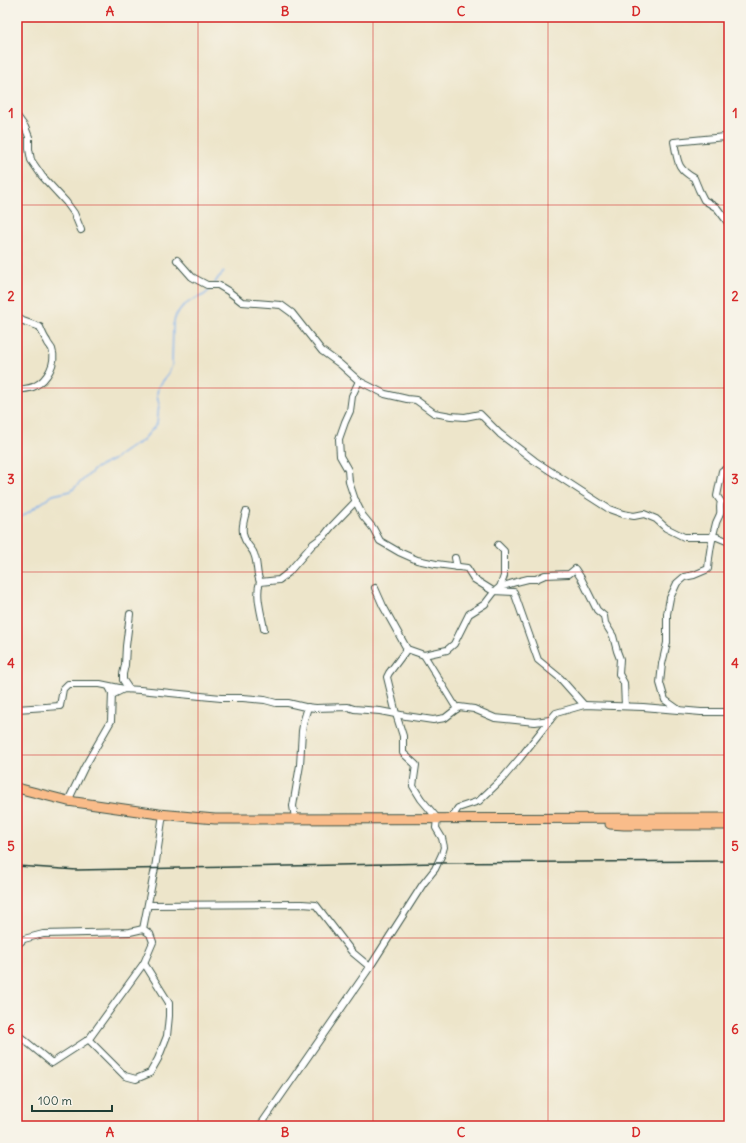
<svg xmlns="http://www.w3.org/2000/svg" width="746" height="1143" font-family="Delius,sans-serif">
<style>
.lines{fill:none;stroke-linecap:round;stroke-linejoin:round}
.stream{stroke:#82b2ed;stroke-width:1.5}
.minor-casing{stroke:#3e564a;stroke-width:8}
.highway-casing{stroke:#3e564a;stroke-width:11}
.minor{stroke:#fff;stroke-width:6}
.highway{stroke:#f9bc8a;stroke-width:9}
.rail{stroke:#1f3d34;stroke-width:1.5}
.grid{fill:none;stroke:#d62828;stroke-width:1;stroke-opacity:0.55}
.neatline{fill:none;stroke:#d62828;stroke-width:1.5}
.grid-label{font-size:13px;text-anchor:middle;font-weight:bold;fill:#d62828}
</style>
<rect width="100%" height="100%" fill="#f7f3e8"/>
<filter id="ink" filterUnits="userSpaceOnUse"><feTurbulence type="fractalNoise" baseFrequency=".025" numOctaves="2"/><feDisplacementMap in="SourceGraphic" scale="8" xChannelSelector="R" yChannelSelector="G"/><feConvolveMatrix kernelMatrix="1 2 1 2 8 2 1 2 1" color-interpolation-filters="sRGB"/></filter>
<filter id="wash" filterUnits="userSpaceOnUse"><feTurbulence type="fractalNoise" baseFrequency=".012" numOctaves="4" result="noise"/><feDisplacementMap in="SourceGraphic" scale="16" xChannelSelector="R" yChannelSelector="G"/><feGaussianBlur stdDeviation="0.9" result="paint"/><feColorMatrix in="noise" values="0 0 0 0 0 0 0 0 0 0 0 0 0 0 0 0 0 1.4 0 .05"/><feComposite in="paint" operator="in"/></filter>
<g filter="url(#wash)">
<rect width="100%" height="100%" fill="#ede5ca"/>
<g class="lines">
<g class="stream">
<path d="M215,283L218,278L224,272"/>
<path d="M17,520L53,495L71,491L96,468L113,460L131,447L142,441L157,424L159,404L157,395L158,387L166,377L172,366L173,325L176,315L182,307L192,300L204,295L212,288"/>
</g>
</g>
</g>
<g filter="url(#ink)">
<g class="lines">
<defs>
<g id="minor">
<path d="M17,116L25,127L29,137V149L31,160L42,176L66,202L74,213L81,230"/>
<path d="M729,145L725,137L674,142C678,161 676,168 694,178L699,190L704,200L717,208L729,224"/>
<path d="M177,260L192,277L207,285H218L228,291L242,302L281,305L292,313L322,351L340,364L359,381L385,394L407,399L416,400L434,413L451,416L465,417L480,414L500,434L535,461L581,491L609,509L623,514L634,516L644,514L656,519L666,528L684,537H717L729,542"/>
<path d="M17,317L23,321L40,327C42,332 44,337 47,341C48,344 51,347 52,349C57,363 47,380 35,386C30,389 23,389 17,390"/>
<path d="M359,381L352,396L350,411L345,422L339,439L340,456L348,470L349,482L355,500L363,516L373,528L380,541L399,552L417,560L436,564L467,568L474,579L493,591L514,592L538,660L560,678L584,705"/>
<path d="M246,512C243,523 240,533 247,543C249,547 253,550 254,554C258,563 256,573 260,582"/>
<path d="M498,545L504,551V576L500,587"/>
<path d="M455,558L457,567"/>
<path d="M375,588L383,606L407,649L424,655L457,709"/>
<path d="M264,629C262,616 255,595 260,582L279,580L288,573L313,544L324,536L331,527L356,501"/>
<path d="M424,655L447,650L454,644L469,614L485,604L495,591L500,587L516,582L528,579H536L545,575L569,574L575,569L581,578L597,610L604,616L605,623L613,636L617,651L620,659L619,674L624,683L625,706"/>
<path d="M129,689L123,680V674L125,665L126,646L130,614"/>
<path d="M112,695L124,689L140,690L221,698H243L265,700L276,703H288L305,707L316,708L348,707L354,709L380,711L406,716L433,720L445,718L459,707L474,709L495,718L535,722L550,720"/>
<path d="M17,709L60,706L63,689L68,684H100L124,689"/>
<path d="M679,710L665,700L660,683L662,664L667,643V614L670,598L677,583L684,577L694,575L708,569C709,554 712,538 716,523C717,520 719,517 720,514C721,510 719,506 721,502L717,496L722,471L729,468"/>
<path d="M68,801L84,768L111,721L112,693L109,687"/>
<path d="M295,818L293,806L300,765L302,731L304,720L308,707"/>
<path d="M451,819L458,808L479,801L503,778L520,758L550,720L556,713L584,705L643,707L701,712H729"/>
<path d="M148,905L302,904L316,905L352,952L370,967"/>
<path d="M143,929L155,868L163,814"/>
<path d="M17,945L24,939L43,934L130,932L143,929L150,934L153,942L144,963L89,1039L52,1063L17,1034"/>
<path d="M88,1039L125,1076L136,1079L150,1073L158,1059L167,1036L169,1016V1003L144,963"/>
<path d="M260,1126L370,967L423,884L435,869L442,854L444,847L442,838L436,828L437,818L421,799L413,786L416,765L403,753V736L396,714L387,677L389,673L407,649"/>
</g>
<g id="highway">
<path d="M17,788L68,801L159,814L215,819L729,818"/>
<path d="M610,824L624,825H729"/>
</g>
</defs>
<use href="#minor" class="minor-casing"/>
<use href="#highway" class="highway-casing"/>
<use href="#minor" class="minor"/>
<use href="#highway" class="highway"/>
<path class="rail" d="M17,866L77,870L438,863L729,861"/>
</g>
</g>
<path class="grid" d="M198,17V1126M373,17V1126M548,17V1126M17,205H729M17,388H729M17,572H729M17,755H729M17,938H729"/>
<rect width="746" height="1143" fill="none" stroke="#f7f3e8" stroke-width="44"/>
<path d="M32 1105v6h80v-6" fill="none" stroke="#1f3d34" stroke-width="2"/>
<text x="38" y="1105" font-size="12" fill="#1f3d34" stroke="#f7f3e8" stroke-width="3" paint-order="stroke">100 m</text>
<rect x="22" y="22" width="702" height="1099" class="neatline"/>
<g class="grid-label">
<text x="110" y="16">A</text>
<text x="285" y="16">B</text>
<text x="461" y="16">C</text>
<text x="636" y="16">D</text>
<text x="11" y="118">1</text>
<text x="735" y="118">1</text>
<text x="11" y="301">2</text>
<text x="735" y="301">2</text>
<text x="11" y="484">3</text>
<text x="735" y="484">3</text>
<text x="11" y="668">4</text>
<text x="735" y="668">4</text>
<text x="11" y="851">5</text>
<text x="735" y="851">5</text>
<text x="11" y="1034">6</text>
<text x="735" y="1034">6</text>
<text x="110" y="1137">A</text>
<text x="285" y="1137">B</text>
<text x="461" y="1137">C</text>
<text x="636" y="1137">D</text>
</g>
</svg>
